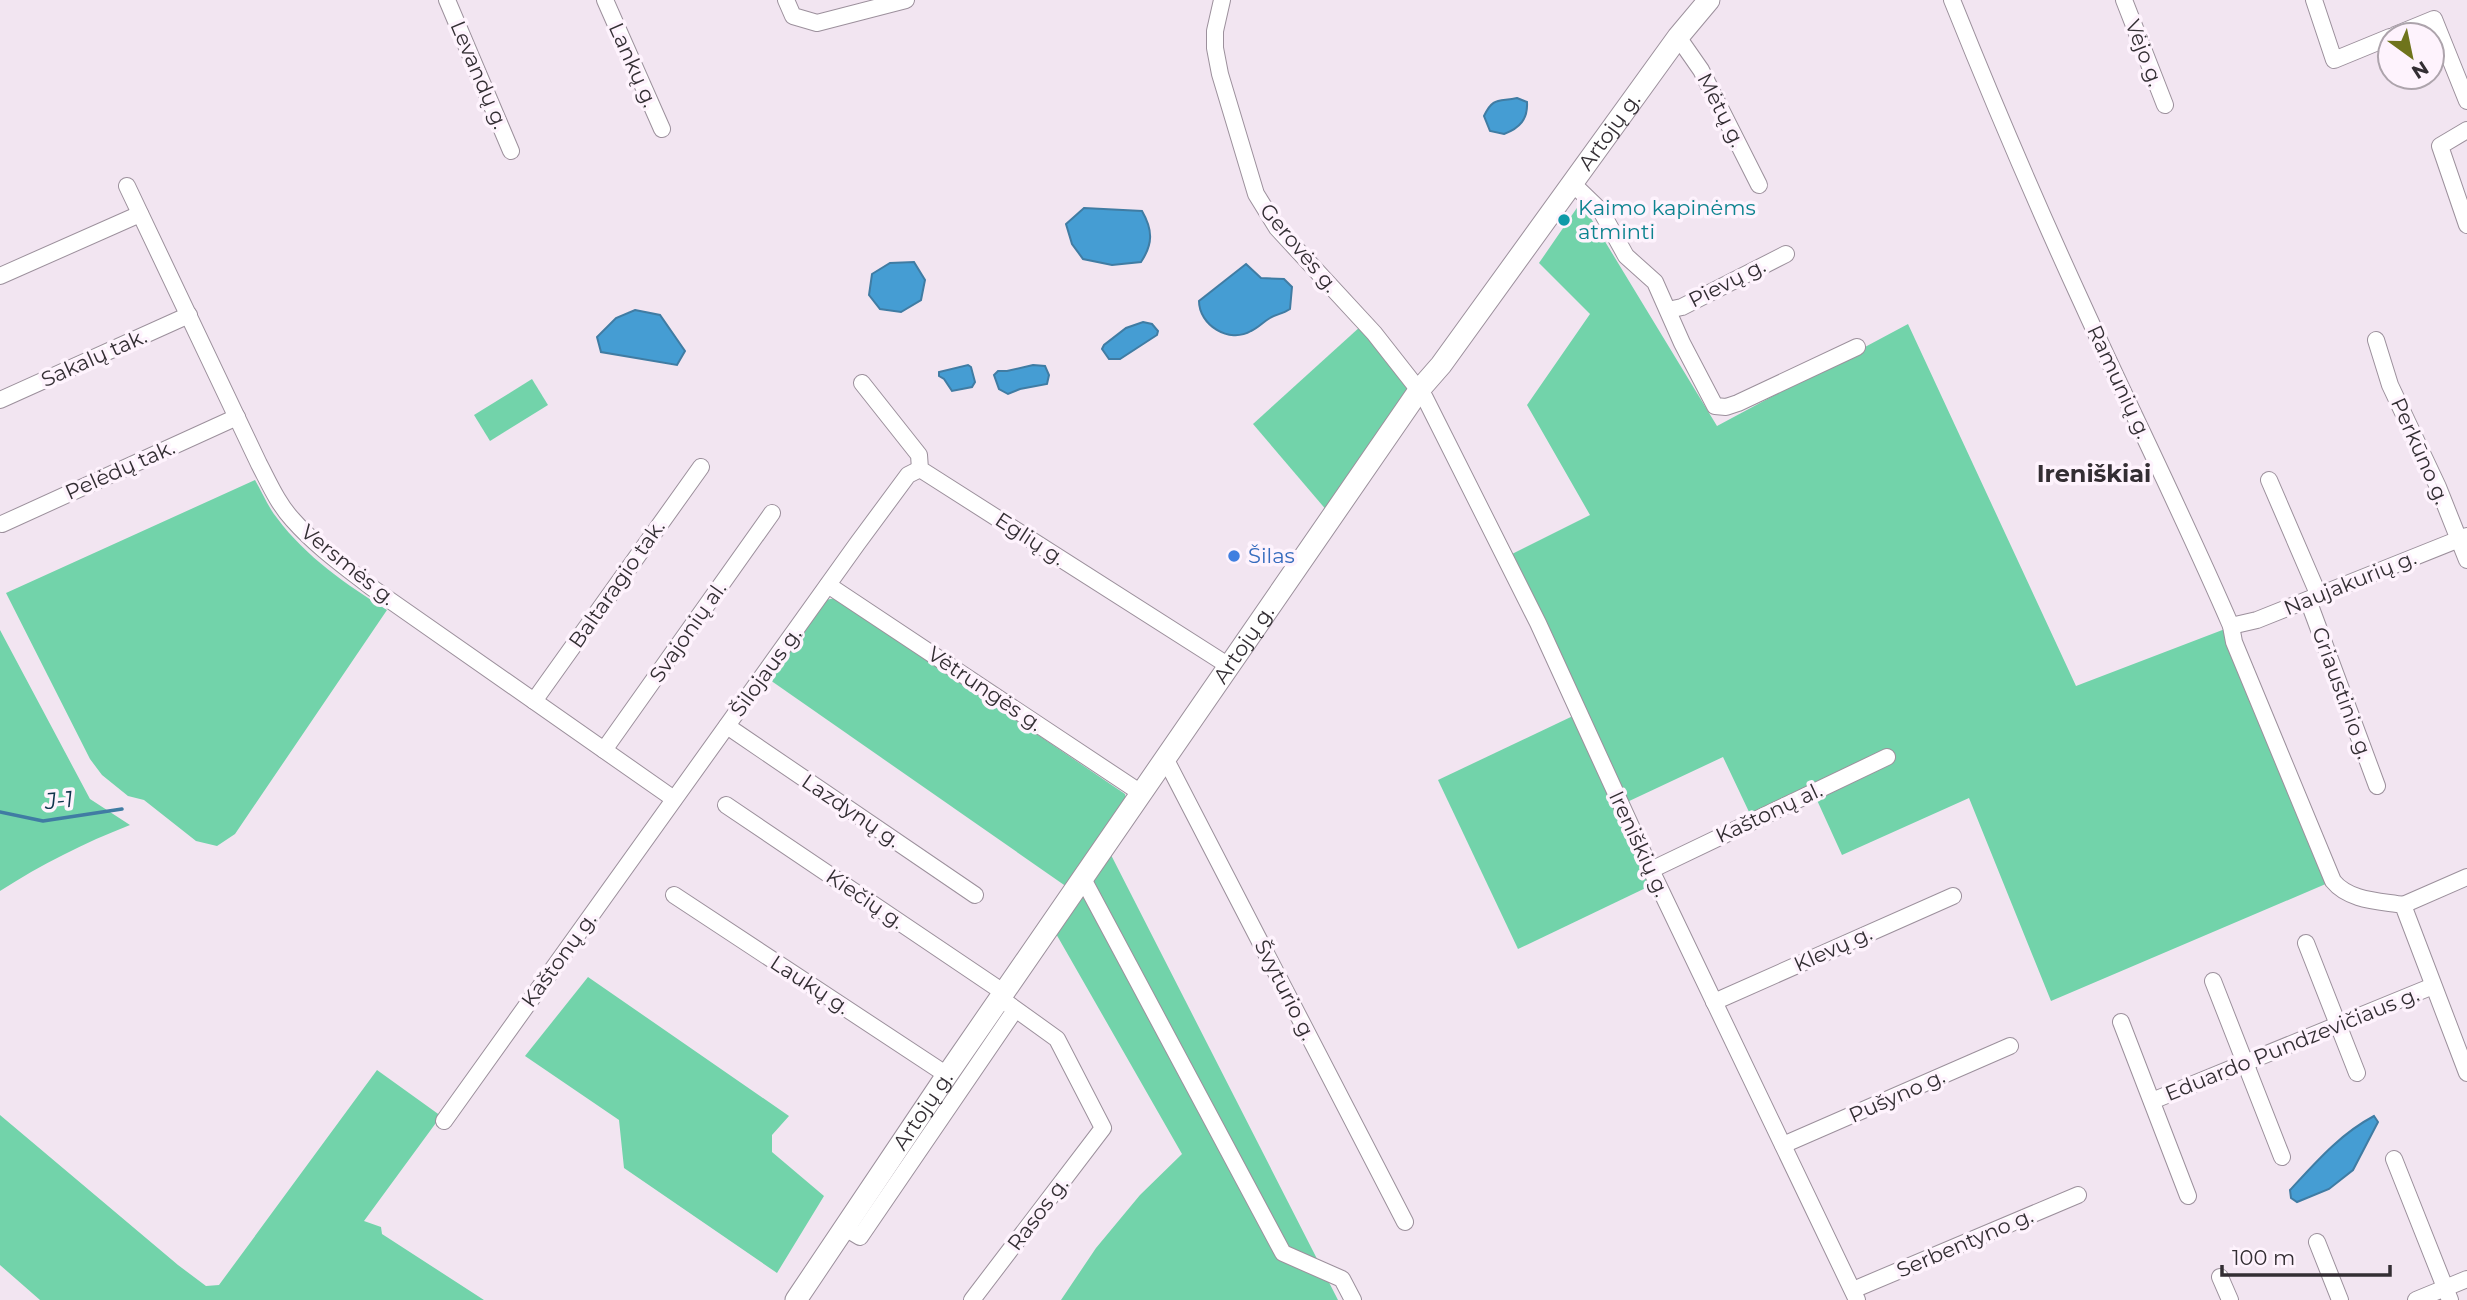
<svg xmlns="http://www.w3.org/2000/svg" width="2467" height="1300" font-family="Montserrat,sans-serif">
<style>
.green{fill:#72d3aa}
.water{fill:#459dd3;stroke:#407ca3;stroke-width:2}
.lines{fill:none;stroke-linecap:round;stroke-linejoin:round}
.stream{stroke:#407ca3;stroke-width:3.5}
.minor-casing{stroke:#9c909c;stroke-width:18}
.major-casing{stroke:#9c909c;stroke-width:23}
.minor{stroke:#fff;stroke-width:16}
.major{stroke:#fff;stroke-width:21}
.culture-dot{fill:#0f9aa8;stroke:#fef3fd;stroke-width:2.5}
.shop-dot{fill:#3f7fe0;stroke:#fef3fd;stroke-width:2.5}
.labels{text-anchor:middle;stroke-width:7;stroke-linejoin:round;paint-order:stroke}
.street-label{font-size:21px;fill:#332e33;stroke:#fef3fd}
.culture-label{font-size:21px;fill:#0d838f;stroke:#fef3fd;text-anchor:start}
.shop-label{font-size:21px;fill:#366cbe;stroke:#fef3fd;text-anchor:start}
.water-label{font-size:23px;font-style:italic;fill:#0f354c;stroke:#fef3fd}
.quarter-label{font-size:24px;font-weight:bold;fill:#332e33;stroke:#fef3fd}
</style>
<rect width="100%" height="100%" fill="#f2e5f1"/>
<g class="green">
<path d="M1581,202L1717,426L1908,324L2076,686L2225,629L2328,883L2051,1001L1969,798L1842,855L1811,787L1750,814L1723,757L1625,803L1510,555L1590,515L1527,405L1590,314L1539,263Z"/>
<path d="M1361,326L1412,389L1328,512L1253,424Z"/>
<path d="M532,379L548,405L490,441L474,415Z"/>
<path d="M255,480C262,492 268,507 277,518C306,557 347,585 387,610L235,834L217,846L196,841L144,800L128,796L102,775L90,759L6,593Z"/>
<path d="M836,598L1125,794L1126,799L1067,887L770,680L825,600Z"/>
<path d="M0,630L90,799L130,825C84,843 42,864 0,891Z"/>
<path d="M1575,715L1654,884L1518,949L1438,780Z"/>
<path d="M1109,851L1338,1300H1061L1096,1248L1140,1195L1182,1154L1055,932Z"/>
<path d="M588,977L789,1116L772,1135V1152L824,1196L777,1273L624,1168L619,1120L525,1056Z"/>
<path d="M377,1070L441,1116L364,1221L381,1227L382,1234L484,1300H40L0,1265V1115L178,1265L206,1286L219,1285Z"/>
</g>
<g class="water">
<path d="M1517,98L1527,102C1528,119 1520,128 1504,134L1490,131L1484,116C1493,97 1498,102 1517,98Z"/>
<path d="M1084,208L1142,211C1153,230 1153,244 1141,262L1112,265L1083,259L1072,244L1066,224Z"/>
<path d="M914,262L925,280L921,300L901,312L880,309L869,295L872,274L890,263Z"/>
<path d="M1246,264L1261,278L1284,279L1292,287L1290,309C1283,314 1276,314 1270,318C1263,322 1258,328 1251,331C1229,344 1199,325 1199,301Z"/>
<path d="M635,310L660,315L685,351L677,365L601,352L597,337L616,318Z"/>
<path d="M1143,322L1152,324L1158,331L1157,335L1120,359H1109L1102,349L1104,345L1126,328Z"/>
<path d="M968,365L971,367L975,382L972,387L952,391L944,379L939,376V372Z"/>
<path d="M1033,365L1045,366L1049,375L1047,384L1020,389L1008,394L999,389L994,375L998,371H1007Z"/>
<path d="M2374,1116L2378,1122L2353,1170L2329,1189L2297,1202L2291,1198L2290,1190C2316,1162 2340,1134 2374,1116Z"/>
</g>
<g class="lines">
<path class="stream" d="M0,812L43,821L122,809"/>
<defs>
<g id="minor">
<path d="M447,0L511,151"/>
<path d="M605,0L662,129"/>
<path d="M786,0L793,16L817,23L906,0"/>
<path d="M1222,0L1215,31V48L1220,74L1256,194L1277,228L1374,333L1425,398L1538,623L1651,870L1857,1300"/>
<path d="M1952,0C1993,102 2036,203 2082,303C2131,411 2184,517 2231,626L2234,642L2333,881C2349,901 2380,901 2403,905L2467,1073"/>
<path d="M2124,0L2165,105"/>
<path d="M2314,0L2334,60L2390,37"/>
<path d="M2395,35L2434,19L2467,101"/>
<path d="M1678,37L1701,70L1759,185"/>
<path d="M2467,130L2440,146L2467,225"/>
<path d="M1572,183L1601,211L1626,256L1655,282L1682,343L1715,406L1726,407L1738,403L1857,347"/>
<path d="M127,186L259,464C269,483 278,504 293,520C316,546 344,566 371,587L674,799"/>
<path d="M0,276L140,214"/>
<path d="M1668,310L1682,307L1786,254"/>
<path d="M2376,340L2390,385L2438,487L2467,560"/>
<path d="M862,383L919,455L920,469L1229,666"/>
<path d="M0,400L189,315"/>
<path d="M2269,480L2319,596"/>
<path d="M2,524L237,417"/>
<path d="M828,585L1141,793"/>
<path d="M2308,600L2377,786"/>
<path d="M2231,626L2257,620L2467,536"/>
<path d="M534,701L701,467"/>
<path d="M727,726L975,895"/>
<path d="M604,750L772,513"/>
<path d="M1165,758L1405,1222"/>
<path d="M726,805L1003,992"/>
<path d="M1651,870L1887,757"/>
<path d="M1082,877L1283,1253L1342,1279L1353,1300"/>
<path d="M674,895L947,1075"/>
<path d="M2403,905L2467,877"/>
<path d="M2306,943L2357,1073"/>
<path d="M2213,981L2282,1157"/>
<path d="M1714,1002L1953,896"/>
<path d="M2121,1022L2188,1196"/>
<path d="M2152,1101L2433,986"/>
<path d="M444,1121L857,544L908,475L920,469"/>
<path d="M1783,1145L2010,1046"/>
<path d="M2394,1159L2450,1300"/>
<path d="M845,1228L860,1237L1015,1010"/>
<path d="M2317,1242L2340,1300"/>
<path d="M2220,1277L2230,1300"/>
<path d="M1853,1290L2078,1195"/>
<path d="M972,1300L1103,1128L1057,1039L1000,998"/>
<path d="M2416,1300L2467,1279"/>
</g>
<g id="major">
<path id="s1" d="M796,1300L947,1075L1420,389L1441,365L1678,37L1709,0"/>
</g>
</defs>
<use href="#minor" class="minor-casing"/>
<use href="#major" class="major-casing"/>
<use href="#minor" class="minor"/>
<use href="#major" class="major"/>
</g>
<circle class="culture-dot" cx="1564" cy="220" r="7"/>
<circle class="shop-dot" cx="1234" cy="556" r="7"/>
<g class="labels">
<g class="street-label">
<text transform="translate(2144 53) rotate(69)" y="7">Vėjo g.</text>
<text transform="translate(633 65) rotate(66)" y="7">Lankų g.</text>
<text transform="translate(479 75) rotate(67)" y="7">Levandų g.</text>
<text transform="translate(1721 110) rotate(63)" y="7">Mėtų g.</text>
<text dy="7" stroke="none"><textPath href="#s1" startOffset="1424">Artojų g.</textPath></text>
<text transform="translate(1299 248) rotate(50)" y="7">Gerovės g.</text>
<text transform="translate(1727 283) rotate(-27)" y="7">Pievų g.</text>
<text transform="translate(94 358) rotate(-24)" y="7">Sakalų tak.</text>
<text transform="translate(2119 382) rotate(65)" y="7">Ramunių g.</text>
<text transform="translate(2420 451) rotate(66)" y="7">Perkūno g.</text>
<text transform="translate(120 470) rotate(-24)" y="7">Pelėdų tak.</text>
<text transform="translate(1030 539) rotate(33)" y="7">Eglių g.</text>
<text transform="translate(348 565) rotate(39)" y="7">Versmės g.</text>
<text transform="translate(2350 583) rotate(-22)" y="7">Naujakurių g.</text>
<text transform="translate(617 584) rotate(-55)" y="7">Baltaragio tak.</text>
<text transform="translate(688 632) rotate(-55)" y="7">Svajonių al.</text>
<text dy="7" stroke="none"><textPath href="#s1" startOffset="794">Artojų g.</textPath></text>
<text transform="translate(766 672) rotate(-54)" y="7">Šilojaus g.</text>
<text transform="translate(985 689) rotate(34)" y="7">Vėtrungės g.</text>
<text transform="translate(2342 693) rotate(70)" y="7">Griaustinio g.</text>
<text transform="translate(851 811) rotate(34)" y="7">Lazdynų g.</text>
<text transform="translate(1769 813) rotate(-25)" y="7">Kaštonų al.</text>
<text transform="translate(1639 844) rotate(65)" y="7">Ireniškių g.</text>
<text transform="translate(865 899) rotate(34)" y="7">Kiečių g.</text>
<text transform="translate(1833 949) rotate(-24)" y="7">Klevų g.</text>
<text transform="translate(559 960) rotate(-54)" y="7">Kaštonų g.</text>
<text transform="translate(810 985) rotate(33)" y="7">Laukų g.</text>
<text transform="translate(1285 990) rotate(63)" y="7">Švyturio g.</text>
<text transform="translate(2292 1044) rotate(-22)" y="7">Eduardo Pundzevičiaus g.</text>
<text transform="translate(1897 1096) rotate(-24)" y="7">Pušyno g.</text>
<text dy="7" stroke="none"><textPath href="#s1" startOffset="228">Artojų g.</textPath></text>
<text transform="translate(1038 1214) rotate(-53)" y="7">Rasos g.</text>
<text transform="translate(1965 1243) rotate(-23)" y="7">Serbentyno g.</text>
</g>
<g class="culture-label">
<text x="1578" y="215">Kaimo kapinėms<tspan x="1578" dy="24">atminti</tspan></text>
</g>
<g class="shop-label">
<text x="1248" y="563">Šilas</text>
</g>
<g class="water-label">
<text transform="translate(59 800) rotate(-5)" y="8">J-1</text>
</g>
<g class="quarter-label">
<text x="2094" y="482">Ireniškiai</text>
</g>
</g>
<g transform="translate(2411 56) rotate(147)"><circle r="33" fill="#fef3fd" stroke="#ada4ac" stroke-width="2"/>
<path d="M0-5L12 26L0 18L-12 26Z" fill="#6f741c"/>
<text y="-10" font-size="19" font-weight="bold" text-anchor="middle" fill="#332e33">N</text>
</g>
<path d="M2222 1265v10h168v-10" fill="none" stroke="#332e33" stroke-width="3.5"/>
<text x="2232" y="1265" font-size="21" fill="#332e33" stroke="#fef3fd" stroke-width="5" paint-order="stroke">100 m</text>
</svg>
